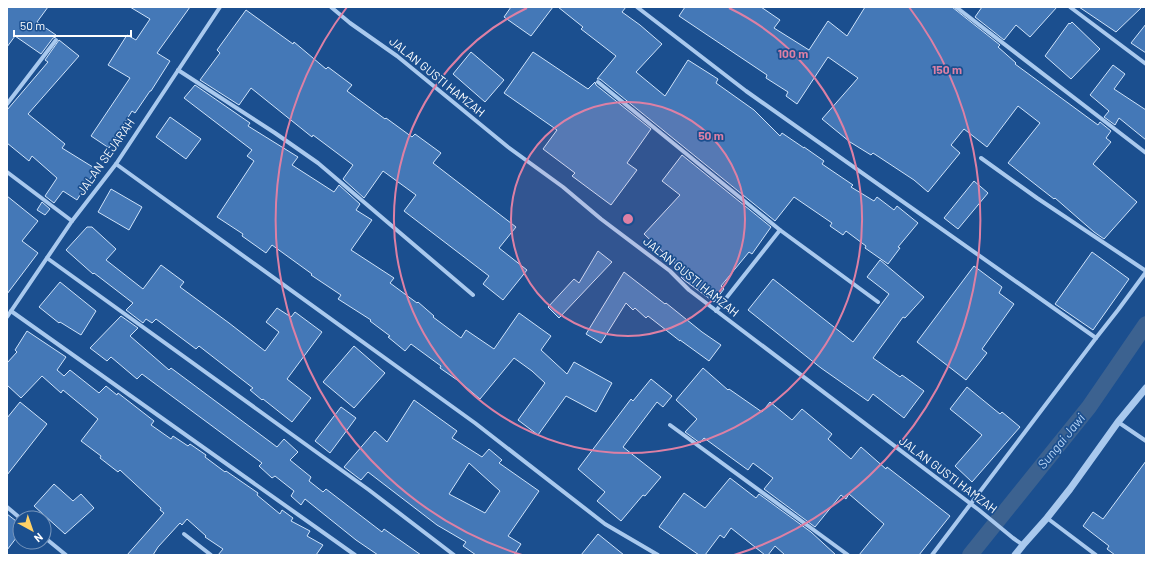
<svg xmlns="http://www.w3.org/2000/svg" width="1153" height="562" font-family="Barlow,sans-serif">
<style>
.lines{fill:none;stroke-linecap:round;stroke-linejoin:round}
.canal{stroke:#3c6290;stroke-width:16}
.building{fill:#4478b7;stroke:#cfe3fa;fill-rule:evenodd}
.minor{stroke:#a9c9ee;stroke-width:4}
.tertiary{stroke:#a9c9ee;stroke-width:7}
.ring{fill:none;stroke:#dd80a5;stroke-width:2}
.labels{text-anchor:middle;stroke-width:3.5;stroke-linejoin:round;paint-order:stroke}
.street-label{font-size:12px;fill:#fff;stroke:#1b4f8f}
.water-label{font-size:13px;font-style:italic;fill:#b5d3f5;stroke:#1b4f8f}
.centre{fill:#dd80a5;stroke:#1b4f8f;stroke-width:2}
.ring-label{font-size:12px;text-anchor:middle;font-weight:bold;fill:#dd80a5;stroke:#1b4f8f;stroke-width:3.5;stroke-linejoin:round;paint-order:stroke}
</style>
<rect width="100%" height="100%" fill="#1b4f8f"/>
<g class="lines">
<path class="canal" d="M970,555L1089,407L1146,324"/>
</g>
<g class="building">
<path d="M7,7H48L37,22L56,35V37L53,38L41,54L15,36L7,47Z"/>
<path d="M130,7H190L157,53L170,61L151,91H150L135,113L132,111L109,148L91,136L130,78L108,65L127,35L136,40L150,19Z"/>
<path d="M511,7H553L531,36L504,17Z"/>
<path d="M558,7H626L622,12L640,25L662,44L636,72L665,96L688,60L718,79L716,83L754,110L780,136L782,133L804,148V147L824,161L822,164L853,185L851,187L874,201L877,197L894,210L897,206L918,223L898,247L900,248L888,264L865,248L866,246L846,231L843,235L830,226L832,223L794,197L775,221L600,79H597L616,56L581,29L583,27Z"/>
<path d="M685,7H761L780,20L774,28L809,50L828,21L847,36L865,7H952L1000,45L998,47L1016,63L1015,64L1098,125L1100,122L1111,131L1106,138L1111,142L1093,164L1137,202L1104,239L1094,232L1055,198L1054,199L1008,163L1040,123L1018,106L987,147L964,129L951,145L960,153L928,192L914,180L873,153L871,155L850,142L822,119L858,78L828,57L797,104L786,96L788,92L766,78L767,75L679,16Z"/>
<path d="M982,7H1057L1030,37L1016,25L1004,40L975,17Z"/>
<path d="M1079,7H1142L1116,32Z"/>
<path d="M246,10L293,44L294,42L326,69L328,67L352,85L347,91L385,119L386,118L412,137L415,134L441,153L433,163L516,227L499,248L527,270L503,300L483,284L489,276L404,211L416,195L383,171L364,198L343,179L353,165L313,135L312,137L251,88L239,105L200,80L220,53L217,50Z"/>
<path d="M1072,22L1100,49L1071,79L1045,56L1069,23L1070,24Z"/>
<path d="M1146,24V53L1131,43Z"/>
<path d="M59,40L79,56L28,114L65,144L62,148L96,169L77,200L63,191L54,203L45,196L57,178L32,156L29,161L7,143V110L48,62L45,60Z"/>
<path d="M471,52L504,80L485,102L453,74Z"/>
<path d="M533,52L588,89L595,82L596,85L651,129L627,163L637,170L611,205L572,176L575,173L543,149L557,130L504,93Z"/>
<path d="M1113,65L1125,74L1114,89L1146,110V140L1119,118L1115,125L1104,117L1109,111L1090,95Z"/>
<path d="M195,85L250,123L248,126L298,157L292,165L334,192L339,185L360,204L356,210L372,220L351,250L394,278L390,283L417,303L418,302L434,316L433,317L461,338L466,330L494,349L519,313L551,336L541,350L567,374L574,362L612,383L596,412L566,396L538,435L518,420L545,383L532,371L514,358L480,399L460,382L440,368L441,366L411,344L405,351L388,337L390,336L370,321L371,320L338,299L341,295L311,275L312,274L272,245L266,253L242,236L243,234L217,217L254,161L247,156L252,150L184,98Z"/>
<path d="M170,117L201,139L186,159L156,137Z"/>
<path d="M682,155L771,227L752,254L749,252L721,286L724,289L714,302L684,280L681,277L685,273L644,234L680,195L662,181Z"/>
<path d="M974,181L988,193L958,229L944,218Z"/>
<path d="M111,189L142,207L129,230L98,212Z"/>
<path d="M7,196L38,221L22,241L38,253L7,294Z"/>
<path d="M42,202L50,209L45,215L37,210Z"/>
<path d="M87,227H92L116,249L106,260L143,289L161,265L184,282L180,287L229,323L265,351L279,332L266,322L277,308L291,317L295,312L322,332L287,379L311,398L292,422L263,399L262,400L250,390L253,388L199,346L196,349L156,319L152,323L146,319L143,323L126,310L133,303L94,273L93,274L66,250Z"/>
<path d="M598,251L612,262L559,318L548,307L574,279L579,283Z"/>
<path d="M1092,252L1129,279L1093,330L1055,304Z"/>
<path d="M880,260L924,297L905,318L903,317L873,358L900,377L902,375L924,391L904,418L873,394L868,401L821,368L748,310L773,279L853,342L889,294L867,277Z"/>
<path d="M974,266L1002,287L999,293L1014,304L982,349L987,353L966,380L917,342Z"/>
<path d="M624,272L665,304L666,303L702,332L721,345L709,361L680,340V341L648,316L646,318L635,308L633,310L626,303L601,343L586,334Z"/>
<path d="M60,282L96,311L81,335L60,322L59,323L39,307Z"/>
<path d="M121,316L138,328L130,336L169,370L171,368L277,447L284,439L298,452L290,460L311,477L309,481L323,492L326,489L382,532L384,529L421,555H378L356,540L305,499L301,505L291,496L294,491L275,476L272,478L259,466L262,463L142,374L137,379L111,357L107,361L90,348Z"/>
<path d="M27,331L66,357L57,370L64,376L70,370L99,393L106,386L117,395L118,393L154,421L151,425L171,439L173,436L188,446L190,444L206,455L205,457L225,472L226,471L258,493L257,495L280,514L282,510L293,518L291,521L310,531L307,536L323,545L316,555H218L223,549L205,537L206,536L187,519L182,525L180,523L158,547L153,555H127L164,513L160,510L161,508L120,470L118,472L100,458L101,456L81,441L98,419L63,390L61,393L42,376L21,398L7,385V363L17,352L15,350Z"/>
<path d="M354,346L385,373L354,408L323,382Z"/>
<path d="M703,368L728,390L729,389L762,412L770,402L792,420L802,409L832,434L828,439L851,459L861,447L886,469L887,467L950,516L919,555H859L884,524L849,494L846,499L841,495L815,527L764,489L773,478L753,463L748,470L704,438L700,443L685,432L697,419L676,400Z"/>
<path d="M651,379L672,396L663,407L657,402L623,447L661,477L645,496L643,495L621,521L597,501L605,492L578,469L631,399L633,401Z"/>
<path d="M967,387L1000,414L1002,412L1020,427L972,482L955,466L982,435L950,409Z"/>
<path d="M414,400L457,431L452,438L482,457L489,449L502,460L499,463L539,491L508,536L521,544L514,555H476L463,546L466,542L437,525L368,472L361,480L344,467L375,431L387,442ZM469,463L500,491L485,513L449,494Z"/>
<path d="M20,402L47,424L7,475V418Z"/>
<path d="M341,407L356,418L330,453L315,441Z"/>
<path d="M1146,461V555H1115L1107,549L1109,546L1083,526L1093,512L1103,519Z"/>
<path d="M730,478L756,498L759,494L811,532L836,555H785L775,546L768,555H765L731,528L724,538L720,535L705,555H699L659,527L684,493L705,508Z"/>
<path d="M54,484L73,501L81,494L94,508L65,534L34,506Z"/>
<path d="M7,514L20,524V533L7,550Z"/>
<path d="M598,534L624,555H581Z"/>
</g>
<g class="lines">
<g class="minor">
<path d="M331,7L350,23L397,56L508,147L563,187L601,219L670,271L689,290L979,510L1013,538L1023,545"/>
<path d="M637,7L746,91L1096,338"/>
<path d="M956,7L1146,153"/>
<path d="M1070,7L1146,64"/>
<path d="M178,70L275,133L318,163L473,295"/>
<path d="M598,82L780,230L878,302"/>
<path d="M7,104L56,40"/>
<path d="M981,158L1037,198L1146,271"/>
<path d="M116,164L475,423L605,524L658,555"/>
<path d="M7,172L72,221"/>
<path d="M47,258L369,490L454,555"/>
<path d="M11,311L355,555"/>
<path d="M716,311L780,230"/>
<path d="M7,317L72,221L116,164L220,7"/>
<path d="M1118,422L1146,441"/>
<path d="M670,425L848,555"/>
<path d="M7,507L20,518"/>
<path d="M1047,518L1096,555"/>
<path d="M184,534L211,555"/>
<path d="M44,537L66,555"/>
<path d="M932,555L1096,338L1118,310L1146,272"/>
</g>
<path class="tertiary" d="M1015,555L1023,545L1047,518L1070,489L1118,422L1146,388"/>
</g>
<circle cx="628" cy="219" r="117" fill="#dd80a5" fill-opacity=".12"/>
<g class="ring">
<circle cx="628" cy="219" r="117"/>
<path d="M729 8A234 234 0 1 1 527 8"/>
<path d="M522 555A352 352 0 0 1 347 7M909 7A352 352 0 0 1 734 555"/>
</g>
<g class="labels">
<g class="street-label">
<text transform="translate(437 77) rotate(39)" y="4">JALAN GUSTI HAMZAH</text>
<text transform="translate(106 157) rotate(-55)" y="4">JALAN SEJARAH</text>
<text transform="translate(691 277) rotate(39)" y="4">JALAN GUSTI HAMZAH</text>
<text transform="translate(948 475) rotate(37)" y="4">JALAN GUSTI HAMZAH</text>
</g>
<g class="water-label">
<text transform="translate(1061 441) rotate(-51)" y="5">Sungai Jawi</text>
</g>
</g>
<circle cx="628" cy="219" r="6" class="centre"/>
<g class="ring-label">
<text x="793" y="58">100 m</text>
<text x="947" y="74">150 m</text>
<text x="711" y="140">50 m</text>
</g>
<rect width="1153" height="562" fill="none" stroke="#ffffff" stroke-width="16"/>
<g transform="translate(32 530) rotate(140)"><circle r="19" fill="#1b4f8f" stroke="#7695bc"/>
<path d="M0-3L7 15L0 10L-7 15Z" fill="#ffd166"/>
<text y="-6" font-size="11" font-weight="bold" text-anchor="middle" fill="#ffffff">N</text>
</g>
<path d="M14 30v6h117v-6" fill="none" stroke="#ffffff" stroke-width="2"/>
<text x="20" y="30" font-size="12" fill="#ffffff" stroke="#1b4f8f" stroke-width="3" paint-order="stroke">50 m</text>
</svg>
